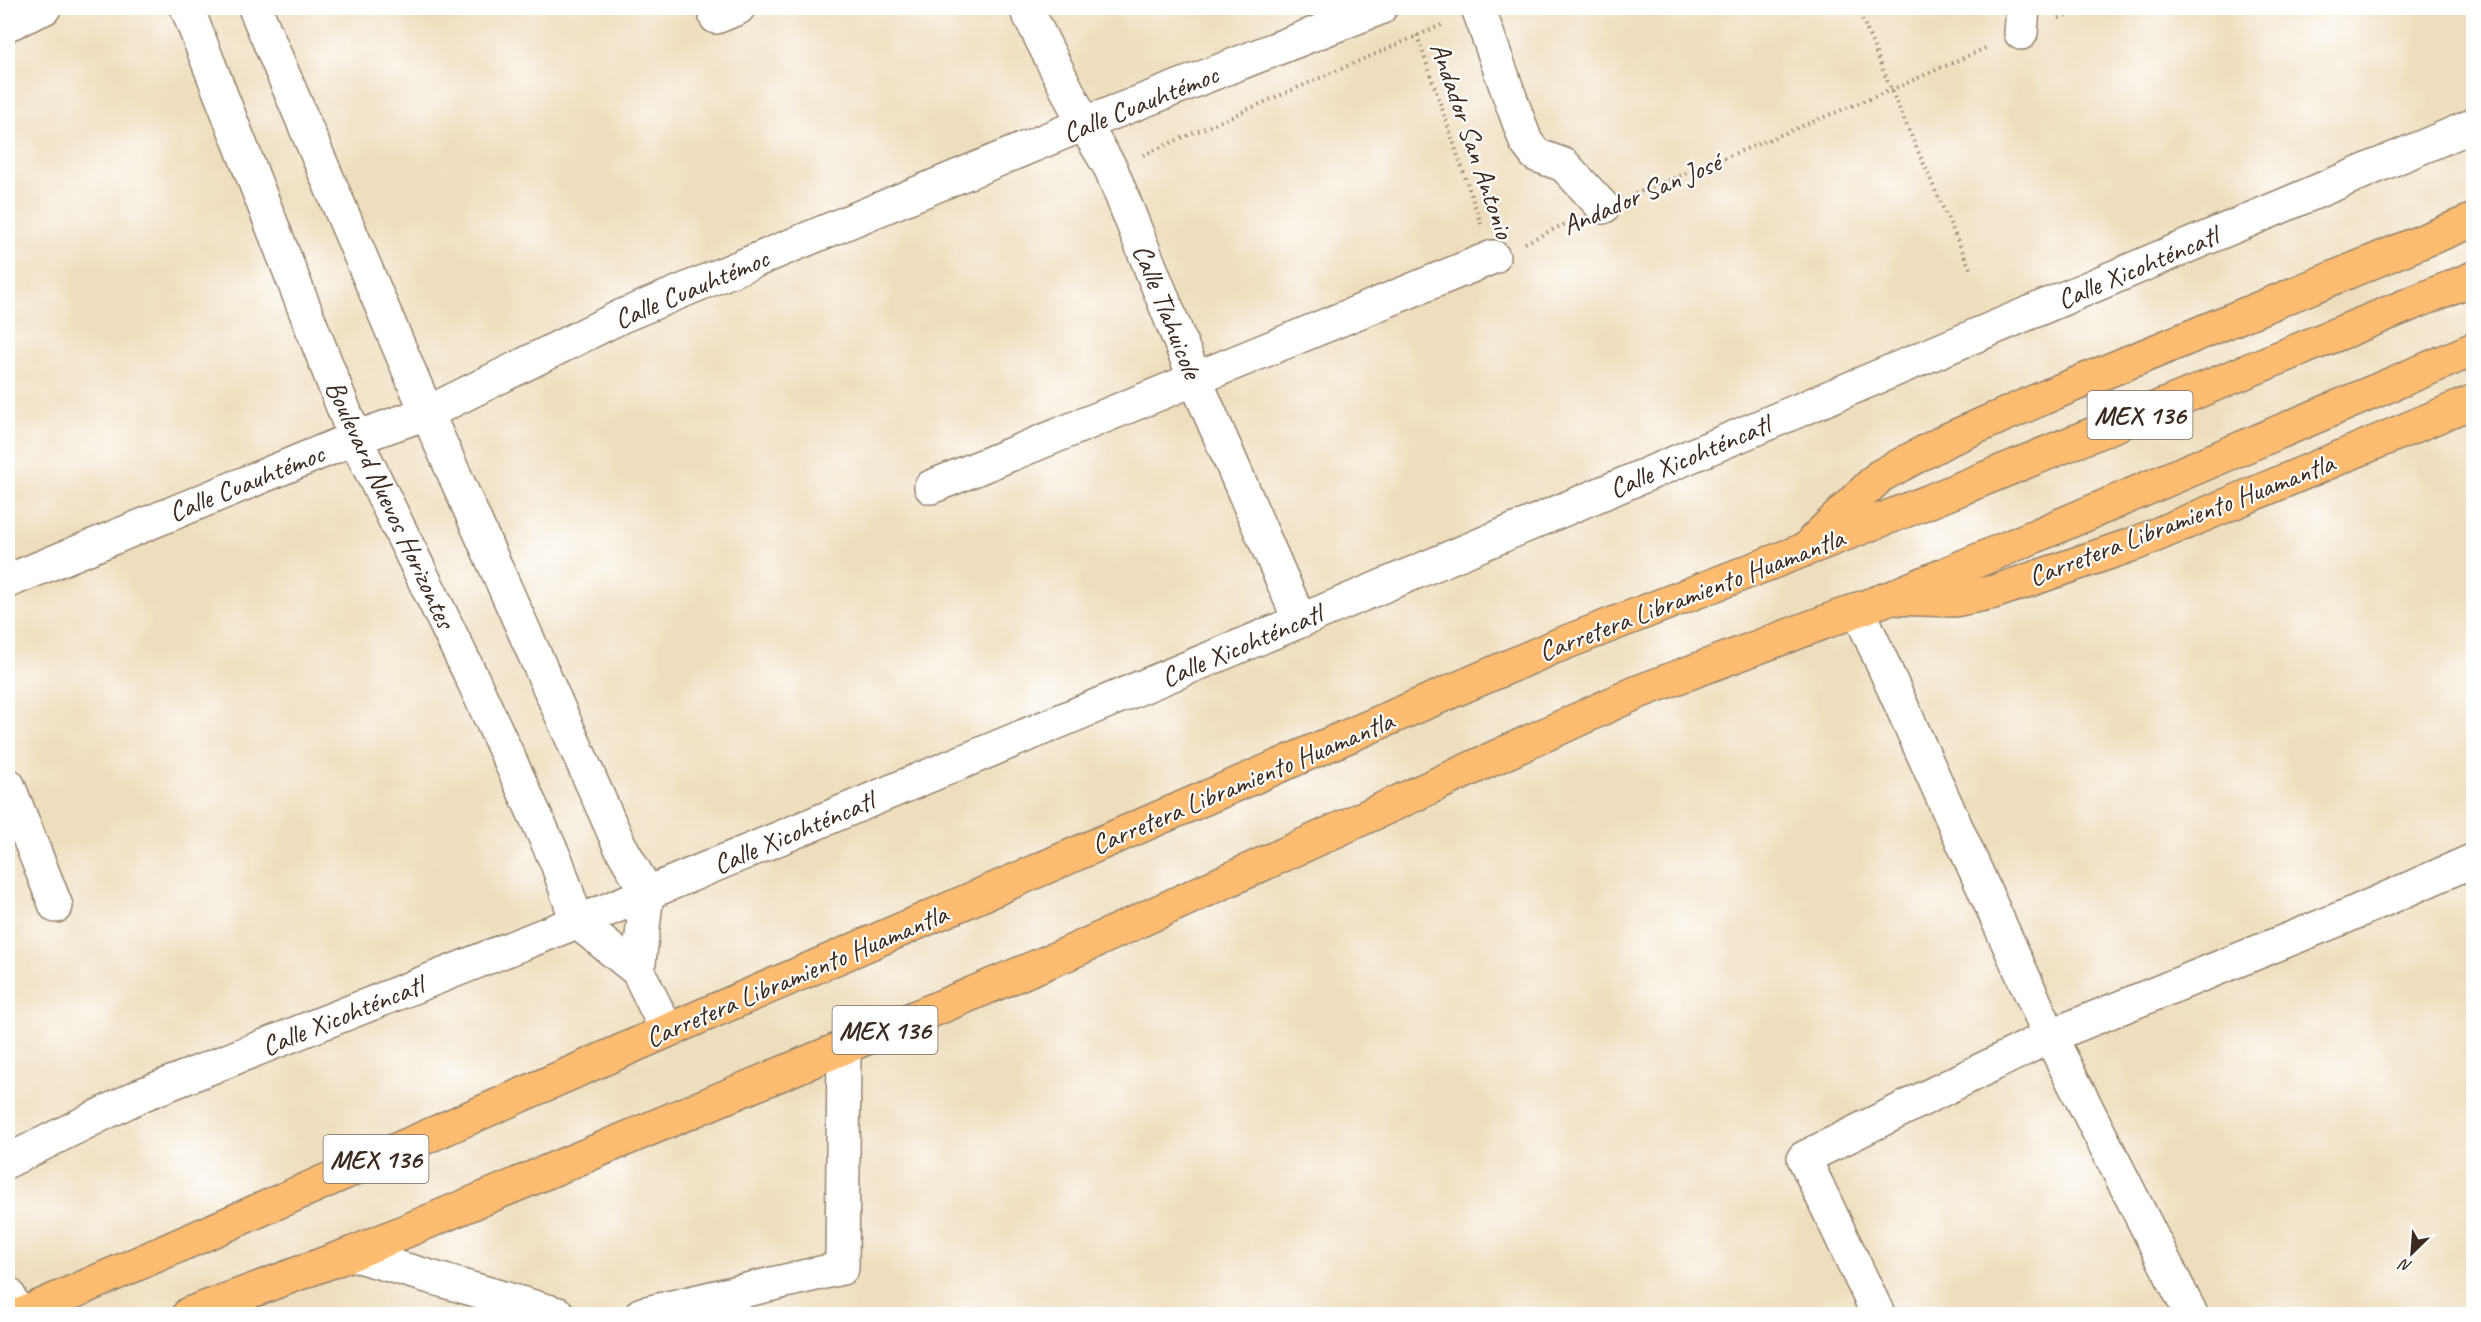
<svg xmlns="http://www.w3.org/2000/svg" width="2481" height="1322" font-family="Caveat,sans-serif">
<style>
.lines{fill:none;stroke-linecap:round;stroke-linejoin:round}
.minor-casing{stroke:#95846e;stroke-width:36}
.highway-casing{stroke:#95846e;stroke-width:36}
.path{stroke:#95846e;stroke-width:4;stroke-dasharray:1.5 4.5;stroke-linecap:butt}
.minor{stroke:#fff;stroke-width:33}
.highway{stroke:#febc70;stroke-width:33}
.labels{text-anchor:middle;stroke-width:4.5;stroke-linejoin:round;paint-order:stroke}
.shield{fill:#fff;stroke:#766a62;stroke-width:1.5}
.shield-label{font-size:27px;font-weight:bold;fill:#3b2a1e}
.street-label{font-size:28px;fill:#3b2a1e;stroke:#fff}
</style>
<rect width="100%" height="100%" fill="#fff"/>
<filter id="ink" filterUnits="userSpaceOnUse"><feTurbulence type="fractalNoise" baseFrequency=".0167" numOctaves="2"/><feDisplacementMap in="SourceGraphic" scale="12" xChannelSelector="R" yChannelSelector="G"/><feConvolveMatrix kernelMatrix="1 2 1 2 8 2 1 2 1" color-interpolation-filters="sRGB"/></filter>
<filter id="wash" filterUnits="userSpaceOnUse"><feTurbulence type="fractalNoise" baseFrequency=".008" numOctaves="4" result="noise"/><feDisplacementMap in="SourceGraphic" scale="24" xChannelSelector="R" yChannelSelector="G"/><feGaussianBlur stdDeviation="1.35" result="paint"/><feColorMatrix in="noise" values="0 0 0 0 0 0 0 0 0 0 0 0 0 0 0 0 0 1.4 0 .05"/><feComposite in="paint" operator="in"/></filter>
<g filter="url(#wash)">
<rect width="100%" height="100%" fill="#efdebd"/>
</g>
<g filter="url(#ink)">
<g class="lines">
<defs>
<g id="minor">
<path d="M187,8L355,438L472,678L557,863L577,922L638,971L667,1031"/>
<path d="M255,8L427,413L619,844L647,893L638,971"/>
<path d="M1026,8L1084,124L1111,169L1195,379L1300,621"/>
<path d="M1478,8L1526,142L1536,155L1564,165L1603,207"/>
<path d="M716,17L738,8"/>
<path d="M8,24L44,8"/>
<path d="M2021,33L2023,8"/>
<path d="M931,487L1493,257"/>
<path d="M8,581L355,438L427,413L622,316L1084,124L1380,8"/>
<path d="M1858,609L2050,1036L2191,1314"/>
<path d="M8,785L56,906"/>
<path d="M8,1161L141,1095L607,910L1300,621L2474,125"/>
<path d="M351,1254L558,1314"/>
<path d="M8,1294L17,1314"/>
<path d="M642,1314L842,1268L844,1047"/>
<path d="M1878,1314L1804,1158L2050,1036L2347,916L2474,860"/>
</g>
<g id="highway">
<path d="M1814,540L1880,476L1947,440L2059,391L2474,220"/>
<path d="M1899,594L2474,349"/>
<path d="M23,1314L667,1031L1554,647L1930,501L2474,278"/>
<path d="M189,1314L351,1254L1069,953L1638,692L1889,598L1954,600L1994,592L2137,543L2474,401"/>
</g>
</defs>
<use href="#minor" class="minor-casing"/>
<use href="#highway" class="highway-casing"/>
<g class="path">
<path d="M1858,8L1891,90L1971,271"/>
<path d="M2059,18L2087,8"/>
<path d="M1417,35L1481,224"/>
<path d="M1143,155L1444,24"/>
<path d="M1635,194L1891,90L1988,47"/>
<path d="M1525,243L1567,223"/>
</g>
<use href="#minor" class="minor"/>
<use href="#highway" class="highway"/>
</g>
</g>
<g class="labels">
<g class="shield">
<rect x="2087.5" y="391" width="105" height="48" rx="4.5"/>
<rect x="832.5" y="1006" width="105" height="48" rx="4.5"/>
<rect x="323.5" y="1135" width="105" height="48" rx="4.5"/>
</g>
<g class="shield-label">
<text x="2140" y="424">MEX 136</text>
<text x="885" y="1039">MEX 136</text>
<text x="376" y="1168">MEX 136</text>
</g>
<g class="street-label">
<text transform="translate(1140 103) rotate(-22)" y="10">Calle Cuauhtémoc</text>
<text transform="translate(1473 140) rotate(71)" y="10">Andador San Antonio</text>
<text transform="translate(1641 193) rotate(-23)" y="10">Andador San José</text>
<text transform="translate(2137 267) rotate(-23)" y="10">Calle Xicohténcatl</text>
<text transform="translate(691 288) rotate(-23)" y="10">Calle Cuauhtémoc</text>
<text transform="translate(1168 311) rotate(68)" y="10">Calle Tlahuicole</text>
<text transform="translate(1689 456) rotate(-23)" y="10">Calle Xicohténcatl</text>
<text transform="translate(246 482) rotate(-22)" y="10">Calle Cuauhtémoc</text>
<text transform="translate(391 504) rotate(65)" y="10">Boulevard Nuevos Horizontes</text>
<text transform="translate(2181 519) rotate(-21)" y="10">Carretera Libramiento Huamantla</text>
<text transform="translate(1691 594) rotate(-21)" y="10">Carretera Libramiento Huamantla</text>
<text transform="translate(1241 645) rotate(-23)" y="10">Calle Xicohténcatl</text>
<text transform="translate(1242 782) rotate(-23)" y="10">Carretera Libramiento Huamantla</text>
<text transform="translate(793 832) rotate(-23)" y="10">Calle Xicohténcatl</text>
<text transform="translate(796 975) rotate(-23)" y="10">Carretera Libramiento Huamantla</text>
<text transform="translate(342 1015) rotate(-22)" y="10">Calle Xicohténcatl</text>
</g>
</g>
<rect width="2481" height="1322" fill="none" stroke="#fff" stroke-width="30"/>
<g transform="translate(2412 1253) rotate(205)" stroke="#ffffff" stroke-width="4.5" paint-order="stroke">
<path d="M0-4.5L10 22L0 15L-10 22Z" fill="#3b2a1e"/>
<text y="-9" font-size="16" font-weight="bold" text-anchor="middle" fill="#3b2a1e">N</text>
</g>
</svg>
